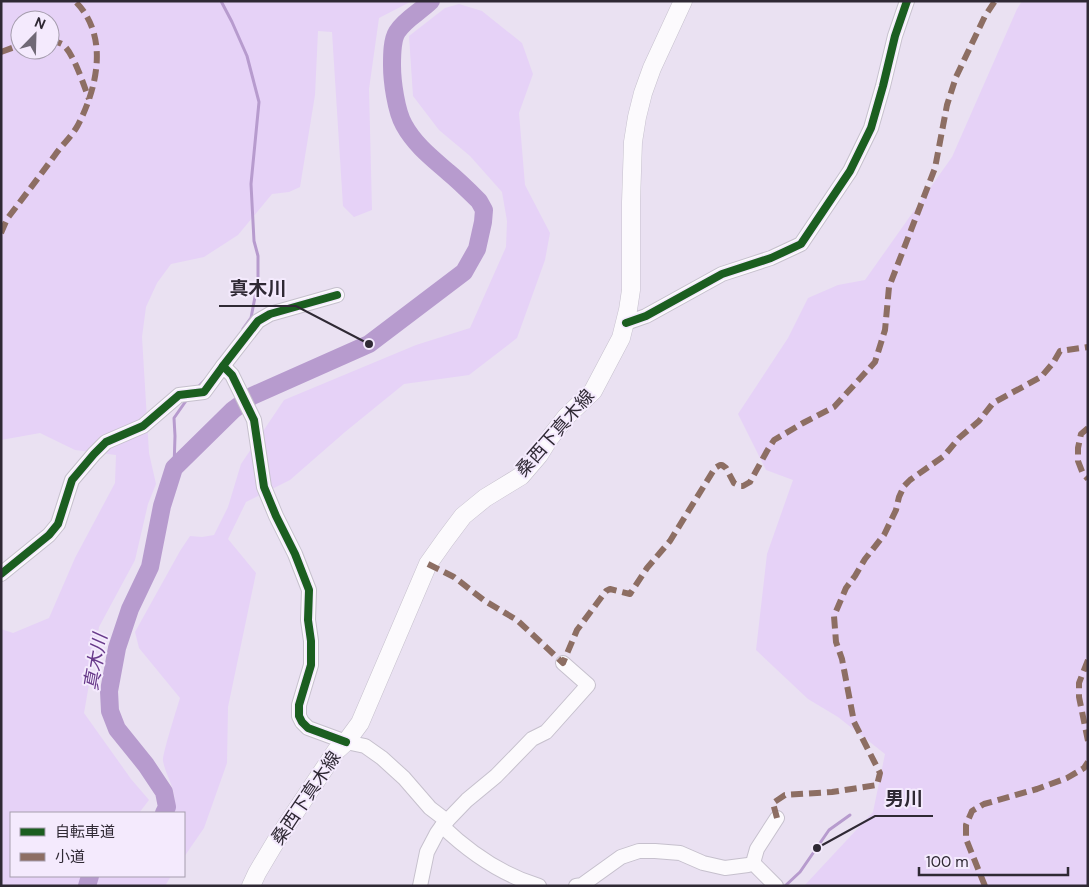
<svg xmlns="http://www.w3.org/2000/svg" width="1089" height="887" font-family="'DM Sans','Noto Sans JP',sans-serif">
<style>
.green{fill:#e6d2f7;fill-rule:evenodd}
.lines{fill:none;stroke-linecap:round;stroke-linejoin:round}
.stream{stroke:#b79bce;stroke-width:3}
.river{stroke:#b79bce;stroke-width:18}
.minor-casing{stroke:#c6c0cd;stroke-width:16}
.major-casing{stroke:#c6c0cd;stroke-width:19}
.minor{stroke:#fcfafd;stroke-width:14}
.major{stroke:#fcfafd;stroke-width:18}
.quiet{stroke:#8d6e63;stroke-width:6;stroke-dasharray:12 6;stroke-linecap:butt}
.cycleway-casing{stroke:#f4eafd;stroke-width:11}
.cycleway{stroke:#1b5e20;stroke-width:8}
.labels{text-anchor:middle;stroke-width:4;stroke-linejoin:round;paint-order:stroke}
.street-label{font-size:18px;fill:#2f2934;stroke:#f4eafd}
.water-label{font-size:19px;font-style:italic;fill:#683a8a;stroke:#f4eafd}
.leader{fill:none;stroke:#2f2934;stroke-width:2}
.callout-dot{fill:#2f2934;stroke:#f4eafd;stroke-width:2}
.callout-label{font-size:19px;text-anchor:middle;font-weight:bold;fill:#2f2934;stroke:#f4eafd;stroke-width:4;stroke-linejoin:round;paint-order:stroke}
</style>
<rect width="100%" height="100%" fill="#eae1f2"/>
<g class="green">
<path d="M1,1H412L379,18L369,89L372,210L354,217L343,206L332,32L318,31L315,95L300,187L289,192L272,194L238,235L204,257L171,264L157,283L146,307L142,337L149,453L156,484L148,504L135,560L99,627L84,713L131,779L149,800L139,813H11V876H171L165,886H1V629L13,633L49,618L75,558L115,483L116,455L75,450L40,433L1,440ZM20,20H50V50H20Z"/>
<path d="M1022,1H1088V886H804L873,812L885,754L838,717L808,699L756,650L767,554L793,480L766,470L738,414L788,338L808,298L838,285L865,280L952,157L1017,9Z"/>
<path d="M459,4L482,11L522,43L533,74L519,113L525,185L550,233L545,260L517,338L469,375L404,384L345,432L290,480L246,502L228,539L256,573L228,707L227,763L204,828L184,857V813H172C181,795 166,778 163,761C162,755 177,708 180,698L139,648L135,632L180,551L190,536L202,537L214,535L228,507L241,464L284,400L416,345L470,328L506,247L507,221L502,192L470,156L439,130L413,96L409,36L445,8Z"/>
</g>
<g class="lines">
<g class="stream">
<path d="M221,1L232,22L247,56L259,102L251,184L254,241L258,256V281L251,318L243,329"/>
<path d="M197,388L207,378"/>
<path d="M174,468L175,436L174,418L188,398"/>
<path d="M785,886L800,872L829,830L850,815"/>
</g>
<g class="river">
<path d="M164,813L167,807L164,792L146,765L117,729L110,711L109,691L117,648L130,609L150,567L162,506L174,468L233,410L252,396L369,344L464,272L477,249L483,222L484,210L479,201C469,191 459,181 448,172C432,158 415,145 404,125C396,111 392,81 392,65C392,55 392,40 397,32C405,19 420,12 431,1"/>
<path d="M87,886L90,876"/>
</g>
<defs>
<g id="minor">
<path d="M626,323L646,316L722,274L771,258L801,244L850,171L871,128L883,86L895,36L907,1"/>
<path d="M223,366L232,375L254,420L264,487L276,516L295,554L309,590L308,620L311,641V665L299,705V716L302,722L308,728L346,742L365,746L382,758L404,778L430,808L447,821"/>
<path d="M1,574L49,535L58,524L72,480L94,454L106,442L143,426L179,395L204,392L223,366L258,321L270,314L337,295"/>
<path d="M442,826C469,852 503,875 539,886"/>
<path d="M753,863L776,886"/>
<path d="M420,886L427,852L437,833L442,826L467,800L496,776L532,739L546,732L588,685L563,663"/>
<path d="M576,886L582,885L621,857L639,851H655L680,853L703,863L725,868L748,865L753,863L757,849L777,818"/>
</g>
<path id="major" d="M251,886L257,873L276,841L336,751L346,742L360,723L428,564L445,540L463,516L485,498L521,476L539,455L549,439L566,417L593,391L621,338L628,310L631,290V202L633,142L637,117L643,93L652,68L683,1"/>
</defs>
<use href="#minor" class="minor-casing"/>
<use href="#major" class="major-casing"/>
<use href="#minor" class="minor"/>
<use href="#major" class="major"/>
<g class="quiet">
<path d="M50,41C54,41 58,42 62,44C73,51 84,86 89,99"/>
<path d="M1,52L20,45"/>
<path d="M1,233L7,219C23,198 39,177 55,155C62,145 72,136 78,125C98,86 109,35 75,1"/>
<path d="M1088,428L1081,434L1078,448V461L1083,474L1088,479"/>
<path d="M428,564L454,577L485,601L517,620L563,663L577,630L606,591L610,589L630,594L647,568L670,541L715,468L720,465H722L726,468L734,483L740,486H743L750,482L767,451L774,440L803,423L834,407L875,362L885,330L889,287L935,168L947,105L956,77L985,16L995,1"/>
<path d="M1088,660L1079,683V697L1088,741"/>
<path d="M777,818L773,803L785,795L832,792L877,785L880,773L854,722L842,659L836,642L834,616L846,588L855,576L865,559L884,535L896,510L899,497L904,486L910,480L944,456L959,438L979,421L993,403L1041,377L1053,363L1060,351L1088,347"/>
<path d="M985,886L966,839V825L972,811L984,804L1037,789L1067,778L1084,768L1088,762"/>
</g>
<defs>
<g id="cycleway">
<path d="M626,323L646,316L722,274L771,258L801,244L850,171L871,128L883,86L895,36L907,1"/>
<path d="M223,366L232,375L254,420L264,487L276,516L295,554L309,590L308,620L311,641V665L299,705V716L302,722L308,728L346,742"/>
<path d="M1,574L49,535L58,524L72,480L94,454L106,442L143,426L179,395L204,392L223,366L258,321L270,314L337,295"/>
</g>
</defs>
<use href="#cycleway" class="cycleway-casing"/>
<use href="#cycleway" class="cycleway"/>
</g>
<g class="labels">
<g class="street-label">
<text transform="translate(555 433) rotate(-49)" y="6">桑西下真木線</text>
<text transform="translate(306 798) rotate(-56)" y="6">桑西下真木線</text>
</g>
<g class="water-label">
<text transform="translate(95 662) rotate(-80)" y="7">真木川</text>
</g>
</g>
<path class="leader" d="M369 344L296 306H219M817 848L875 816H933"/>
<g class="callout-dot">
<circle cx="369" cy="344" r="5"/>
<circle cx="817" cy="848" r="5"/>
</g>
<g class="callout-label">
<text x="258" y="295">真木川</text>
<text x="904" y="805">男川</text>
</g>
<rect width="1089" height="887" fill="none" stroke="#2f2934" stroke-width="5"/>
<rect x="10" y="812" width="175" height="65" fill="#f4eafd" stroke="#a59dad"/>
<rect x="20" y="828" width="25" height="8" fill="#1b5e20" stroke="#a59dad"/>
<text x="55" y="837" font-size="15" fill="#2f2934">自転車道</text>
<rect x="20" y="853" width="25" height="8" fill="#8d6e63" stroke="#a59dad"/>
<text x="55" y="862" font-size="15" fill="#2f2934">小道</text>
<g transform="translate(35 35) rotate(23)"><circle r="24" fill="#f4eafd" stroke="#a59dad"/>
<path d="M0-4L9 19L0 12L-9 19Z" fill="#706976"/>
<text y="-8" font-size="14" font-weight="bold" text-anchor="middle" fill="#2f2934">N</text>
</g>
<path d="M919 867v8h149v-8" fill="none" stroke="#2f2934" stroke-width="2.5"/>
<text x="926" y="867" font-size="15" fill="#2f2934" stroke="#f4eafd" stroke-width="4" paint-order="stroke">100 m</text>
</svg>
